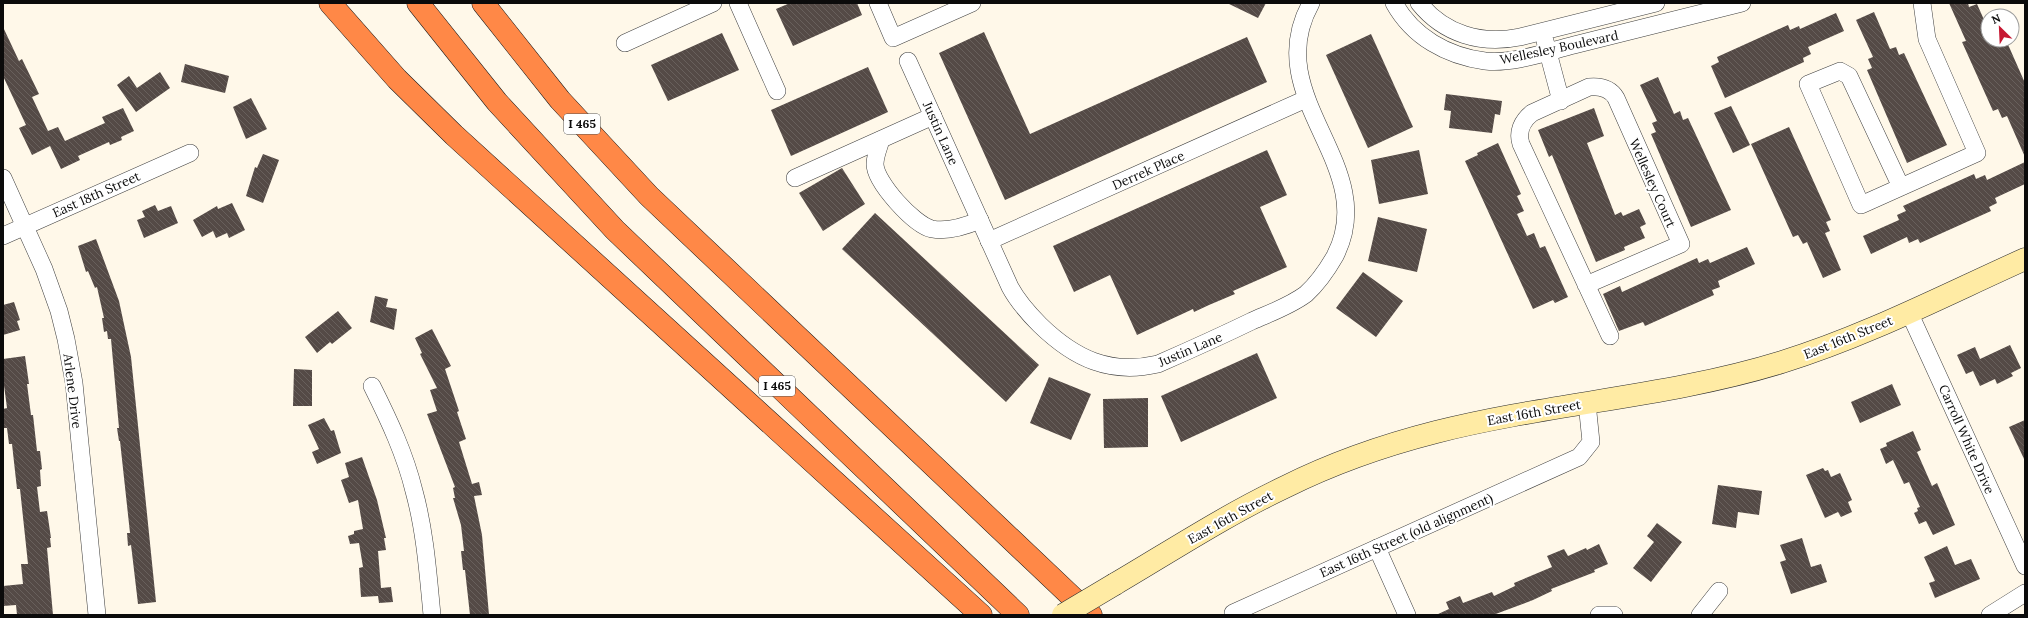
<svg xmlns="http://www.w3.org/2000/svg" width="2028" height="618" font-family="Lora,serif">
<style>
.building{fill:url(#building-back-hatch)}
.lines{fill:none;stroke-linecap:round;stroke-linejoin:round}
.street-casing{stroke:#3e3e3e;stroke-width:18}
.secondary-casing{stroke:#2d2d2d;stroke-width:23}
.highway-casing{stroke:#1c1c1c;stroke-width:23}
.street{stroke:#fff;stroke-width:17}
.secondary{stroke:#ffeba4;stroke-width:22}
.highway{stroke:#ff8847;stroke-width:22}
.secondary-bridge-casing{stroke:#2d2d2d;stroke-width:23;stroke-linecap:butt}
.secondary-bridge{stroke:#ffeba4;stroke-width:22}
.labels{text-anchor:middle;stroke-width:4;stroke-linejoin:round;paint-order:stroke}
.shield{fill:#fff;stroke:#545454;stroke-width:1}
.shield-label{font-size:12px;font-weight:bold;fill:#0b0b0b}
.street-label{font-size:13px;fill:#0b0b0b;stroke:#fff}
</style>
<defs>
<pattern id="building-back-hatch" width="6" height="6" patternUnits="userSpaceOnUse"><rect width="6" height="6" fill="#544a46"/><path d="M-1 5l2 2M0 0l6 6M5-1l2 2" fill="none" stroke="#68605c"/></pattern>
</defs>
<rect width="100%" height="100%" fill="#fff8e9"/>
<g class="building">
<path d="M790,3H857L862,15L793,46L776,9Z"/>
<path d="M1227,3H1266L1258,18Z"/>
<path d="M1949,3H1968L1969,7L1977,4L1985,22L1988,21V40H2006L2025,83V157L2007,116L2002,118L1998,109L1993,111L1962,42L1966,41Z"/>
<path d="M1874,12L1890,49L1896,47L1899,55L1904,53L1947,145L1907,163L1867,70L1872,68L1868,59L1873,57L1856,20Z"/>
<path d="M1836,13L1844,31L1808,47L1811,54L1803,58L1804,62L1725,98L1711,66L1719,62L1717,57L1788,25L1790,30L1799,26L1800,29Z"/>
<path d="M3,27L19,61L22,59L39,94L32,97L48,131L58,127L65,141L105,123L102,117L123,108L134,131L121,137L122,140L110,145L109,142L78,156L80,160L61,169L50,146L32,155L19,128L26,125L3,76Z"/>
<path d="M984,32L1030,134L1247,37L1267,82L1005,200L939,53Z"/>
<path d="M722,33L739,70L668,101L651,65Z"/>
<path d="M1371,34L1413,127L1368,148L1326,55Z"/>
<path d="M185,64L229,76L225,93L181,82Z"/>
<path d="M868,67L888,112L791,156L771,110Z"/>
<path d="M160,72L170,88L136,112L117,85L129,76L137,88Z"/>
<path d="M1658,77L1674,114L1680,111L1683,120L1688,118L1731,210L1691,227L1651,134L1656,132L1652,123L1657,121L1640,85Z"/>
<path d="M1446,94L1502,101L1500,115L1495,114L1492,133L1449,128L1451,111L1444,110Z"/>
<path d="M251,98L267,129L246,139L233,107Z"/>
<path d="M1731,106L1750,145L1733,153L1714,113Z"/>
<path d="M1594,108L1604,136L1587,143L1615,215L1621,212L1623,216L1639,209L1646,224L1640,227L1645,238L1624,247L1625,250L1596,262L1552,155L1549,157L1538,130Z"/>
<path d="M1789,127L1831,220L1826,222L1830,231L1825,233L1841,270L1823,278L1807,242L1803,244L1798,235L1793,237L1751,144Z"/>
<path d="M1498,143L1521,194L1517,196L1524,211L1517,214L1527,236L1534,233L1540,248L1545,246L1568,297L1555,303L1553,300L1533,309L1465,161L1478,155L1477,153Z"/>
<path d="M1267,150L1287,195L1260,207L1287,267L1233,291L1235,294L1209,305L1194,312L1193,309L1137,335L1110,275L1074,292L1053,246Z"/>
<path d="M1419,150L1428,194L1379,204L1371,160Z"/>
<path d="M263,154L279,160L263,203L246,196L255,167L257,168Z"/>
<path d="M2025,162V184L1995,198L1997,203L1989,207L1991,211L1920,243L1918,239L1909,243L1907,237L1871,254L1863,236L1899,220L1897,215L1906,211L1903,206L1974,174L1976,179L1985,175L1987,180Z"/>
<path d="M842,168L865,204L823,231L799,193Z"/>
<path d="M232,203L245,230L229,238L227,233L216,238L213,231L202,237L193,220L217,206L218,209Z"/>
<path d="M155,205L158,211L171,206L178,223L144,238L137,220L145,217L142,211Z"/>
<path d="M875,213L1039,365L1006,402L842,249Z"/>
<path d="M1378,217L1427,229L1417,272L1368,261Z"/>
<path d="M96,239L119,301L131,357L156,602L138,604L132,553L131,545L128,546L127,533H130L120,441H119L117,428H119L111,339H108L107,331L104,332L102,318H104L97,287L95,288L88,271L86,272L78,246Z"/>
<path d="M1747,247L1755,264L1718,281L1720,287L1712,290L1714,295L1645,326L1643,322L1619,331L1603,294L1620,286L1622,292L1697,258L1699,263L1708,259L1710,263Z"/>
<path d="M1363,272L1403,301L1376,337L1336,308Z"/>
<path d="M375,296L388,299L386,307L397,309L394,330L370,322Z"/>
<path d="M14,302L20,320L17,321L20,330L3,335V305Z"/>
<path d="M338,311L352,328L332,344L330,342L317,353L305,337Z"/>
<path d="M432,329L451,366L445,369L459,411L457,412L466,439L459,442L472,484L479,482L482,495L474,496L482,535L489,615H470L465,570H463L461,551H464L461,525L453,498H455L453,488L455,487L427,414L437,411L430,390L437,388L420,354L422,353L415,338Z"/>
<path d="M2010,345L2021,368L2011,373L2013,376L1997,384L1995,379L1980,386L1973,371L1966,374L1957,355L1975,347L1980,359Z"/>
<path d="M1257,353L1277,398L1181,442L1161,396Z"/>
<path d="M25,356L29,384H27L31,415H33L37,451H40L42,469L40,470L41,486L37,487L40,512L47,511L51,538H50L51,547L47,548L53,615H17L16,605L3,606V586L23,584L21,564H28L20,489H17L12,444H9L7,428H3V409L7,408L3,378V359Z"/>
<path d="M294,369L312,370V406H293Z"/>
<path d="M1049,377L1091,394L1071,440L1030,423Z"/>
<path d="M1892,384L1901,405L1860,423L1851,402Z"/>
<path d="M1148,398V447L1104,448L1103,399Z"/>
<path d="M324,418L331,431L334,430L341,453L317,464L312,452L319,449L308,425Z"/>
<path d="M2025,420V461L2009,427Z"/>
<path d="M1913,431L1921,450L1917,452L1932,486L1937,483L1955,525L1933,535L1926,521L1919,524L1914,513L1918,511L1917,508L1920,507L1909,482L1904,484L1893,460L1886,464L1880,449L1887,446L1886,443Z"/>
<path d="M362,457L377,500L386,538H384L386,550L378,551L381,588L391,587L393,602L379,603L378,596L361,597L359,568L363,567L359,543L350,544L348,536L354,534V531L363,529L358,500L349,503L341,480L349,477L345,463Z"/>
<path d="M1823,468L1825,471L1828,470L1831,477L1840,473L1852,500L1848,502L1852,512L1841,517L1838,512L1825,518L1806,475Z"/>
<path d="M1718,485L1762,491L1759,515L1738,512L1736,528L1712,524Z"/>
<path d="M1657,523L1682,542L1651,582L1633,568L1654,542L1647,536Z"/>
<path d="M1802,538L1811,567L1821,564L1827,582L1791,594L1780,562L1786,560L1780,545Z"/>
<path d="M1599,544L1608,564L1594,570L1595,572L1551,589L1552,591L1533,600L1493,615H1436L1449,609L1446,602L1460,596L1463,603L1492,592L1494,596L1515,586L1514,583L1552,567L1547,556L1564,549L1568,556L1586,548L1587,550Z"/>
<path d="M1947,546L1955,565L1971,559L1980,579L1935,598L1929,583L1935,581L1924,557Z"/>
</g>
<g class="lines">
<defs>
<g id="street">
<path d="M738,3L777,91"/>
<path d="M878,3L893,38L972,3"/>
<path d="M1394,3C1413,37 1447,56 1485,61C1514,64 1546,52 1574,45C1630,31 1686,17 1742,3"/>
<path d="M1419,3C1444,34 1481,45 1520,37L1656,3"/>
<path d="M1545,41L1561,101"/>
<path d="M625,43L713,3"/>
<path d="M908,61L1010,287C1018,302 1028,313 1040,325C1075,359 1110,375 1158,364C1190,350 1221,336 1252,321C1270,313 1290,306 1306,294C1318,283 1327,270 1335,256C1382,165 1258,98 1311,3"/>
<path d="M881,140C879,147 875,156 875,164C875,182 914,225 932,229C948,232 966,226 980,220"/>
<path d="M3,178L44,269L59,311L66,339L74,383L97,615"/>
<path d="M795,178L933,116"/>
<path d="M1901,187L1849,76L1840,71L1808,84L1861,205L1977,153L1927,39L1922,3"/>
<path d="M3,236L190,153"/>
<path d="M989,241L1306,99"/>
<path d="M1586,285L1681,244L1616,98C1610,88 1600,86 1589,87L1532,113C1522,121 1517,132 1521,144L1610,336"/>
<path d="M1909,312L2025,566"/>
<path d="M372,386C389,420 405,454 414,491C425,531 428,573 432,615"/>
<path d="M1377,548L1407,615"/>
<path d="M1233,613L1579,457L1591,442L1587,403"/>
<path d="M1599,615H1614"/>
<path d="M1700,615L1719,591"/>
<path d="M1990,615L2025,593"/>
</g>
<path id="secondary" d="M1115,584C1171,551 1226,515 1285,487C1333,463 1385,445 1436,432C1550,403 1669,397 1782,362C1866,336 1945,295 2025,259"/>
<g id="highway">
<path d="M330,3L397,79L454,135L981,615"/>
<path d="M418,3L497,102L615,230L1018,615"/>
<path d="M483,3L560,100L649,196L1091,615"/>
</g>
</defs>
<use href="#street" class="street-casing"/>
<use href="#secondary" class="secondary-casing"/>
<use href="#highway" class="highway-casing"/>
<use href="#street" class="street"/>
<use href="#secondary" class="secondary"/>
<use href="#highway" class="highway"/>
<defs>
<path id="secondary-bridge" d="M1063,615L1115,584"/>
</defs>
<use href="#secondary-bridge" class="secondary-bridge-casing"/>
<use href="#secondary-bridge" class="secondary-bridge"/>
</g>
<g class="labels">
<g class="shield">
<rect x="564" y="114" width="36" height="20" rx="3"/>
<rect x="759" y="376" width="36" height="20" rx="3"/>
</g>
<g class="shield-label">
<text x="582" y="128">I 465</text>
<text x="777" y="390">I 465</text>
</g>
<g class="street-label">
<text transform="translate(1559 47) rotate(-12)" y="5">Wellesley Boulevard</text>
<text transform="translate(941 133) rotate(66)" y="5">Justin Lane</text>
<text transform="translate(1148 170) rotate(-24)" y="5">Derrek Place</text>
<text transform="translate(1653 183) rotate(66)" y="5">Wellesley Court</text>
<text transform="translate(96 194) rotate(-24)" y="5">East 18th Street</text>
<text transform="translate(1848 337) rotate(-22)" y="5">East 16th Street</text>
<text transform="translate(1190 349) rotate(-23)" y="5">Justin Lane</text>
<text transform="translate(73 391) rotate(83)" y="5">Arlene Drive</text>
<text transform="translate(1534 412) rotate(-10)" y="5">East 16th Street</text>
<text transform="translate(1967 439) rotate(66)" y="5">Carroll White Drive</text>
<text transform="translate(1230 517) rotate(-29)" y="5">East 16th Street</text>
<text transform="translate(1406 535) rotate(-24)" y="5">East 16th Street (old alignment)</text>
</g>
</g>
<rect width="2028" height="618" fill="none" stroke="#0b0b0b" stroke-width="8"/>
<g transform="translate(2000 28) rotate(336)"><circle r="19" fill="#ffffff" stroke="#9d9d9d"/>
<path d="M0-3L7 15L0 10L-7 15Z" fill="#c61832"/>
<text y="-6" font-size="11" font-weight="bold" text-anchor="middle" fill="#0b0b0b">N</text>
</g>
</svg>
